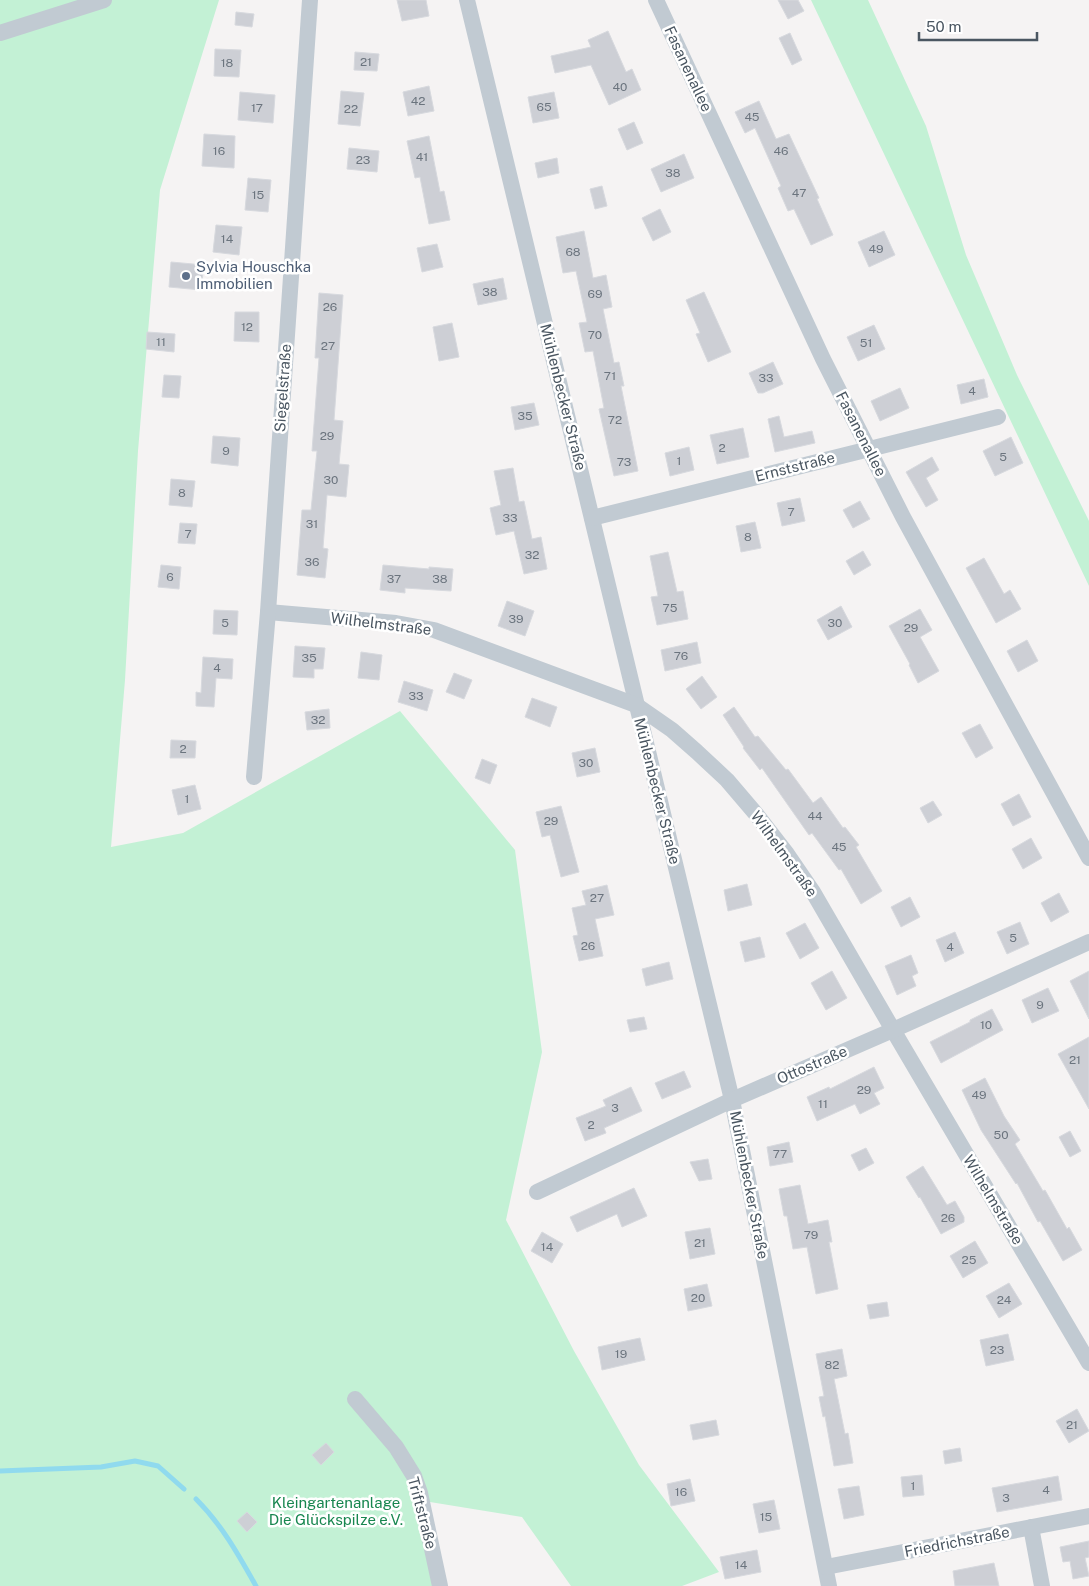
<svg xmlns="http://www.w3.org/2000/svg" width="1089" height="1586" font-family="'Public Sans',sans-serif">
<style>
.green{fill:#c3f1d5}
.lines{fill:none;stroke-linecap:round;stroke-linejoin:round}
.stream{stroke:#90daee;stroke-width:5}
.building{fill:#cdcfd5;stroke:#d7d9de}
.street{stroke:#c1cad2;stroke-width:16}
.service-dot{fill:#5c6f8a;stroke:#fff;stroke-width:2}
.labels{text-anchor:middle;stroke-width:5;stroke-linejoin:round;paint-order:stroke}
.number-label{font-size:12px;fill:#6b747e}
.street-label{font-size:15px;fill:#4a5661;stroke:#fff}
.service-label{font-size:15px;fill:#4e5e75;stroke:#fff;text-anchor:start}
.park-label{font-size:15px;fill:#17864f;stroke:#fff}
</style>
<rect width="100%" height="100%" fill="#f5f3f3"/>
<g class="green">
<path d="M0,0H219L160,190L138,451L125,680L111,847L183,833L400,711L515,850L542,1052L506,1220L574,1351L639,1465L719,1572L682,1586H571L522,1517L430,1502L432,1586H0Z"/>
<path d="M811,0H868L926,126L966,255L1017,375L1089,521V586Z"/>
</g>
<g class="lines">
<g class="stream">
<path d="M0,1471L101,1467L135,1461L158,1466L184,1489"/>
<path d="M196,1499C222,1525 238,1554 256,1586"/>
</g>
</g>
<g class="building">
<path d="M397,0H426L429,16L402,21Z"/>
<path d="M778,0H798L804,11L788,19Z"/>
<path d="M236,12L254,14L252,27L235,25Z"/>
<path d="M608,31L626,72L632,69L641,90L609,105L591,65L555,73L551,56L591,47L588,40Z"/>
<path d="M790,33L802,60L792,65L779,38Z"/>
<path d="M215,49L241,50L239,77L214,76Z"/>
<path d="M355,52L379,54L377,71L354,70Z"/>
<path d="M429,86L434,111L408,116L403,92Z"/>
<path d="M341,91L364,93L360,126L338,124Z"/>
<path d="M240,92L275,95L273,123L238,120Z"/>
<path d="M554,92L559,118L533,123L528,97Z"/>
<path d="M759,101L776,139L789,134L819,198L817,199L833,235L811,245L794,209L788,211L778,188L781,186L755,128L745,133L735,112Z"/>
<path d="M634,122L643,143L627,150L618,129Z"/>
<path d="M204,134L235,136L234,168L202,166Z"/>
<path d="M429,136L440,192L444,191L450,220L429,224L420,177L415,178L407,141Z"/>
<path d="M349,148L379,151L377,172L347,169Z"/>
<path d="M684,154L694,178L661,192L651,169Z"/>
<path d="M557,158L559,173L538,178L535,163Z"/>
<path d="M248,178L271,180L268,212L245,210Z"/>
<path d="M602,186L607,206L595,209L590,189Z"/>
<path d="M660,209L671,232L653,241L642,218Z"/>
<path d="M216,225L242,227L239,255L213,252Z"/>
<path d="M584,231L593,278L606,275L612,307L603,309L614,363L619,362L624,386H621L638,471L614,476L599,409L604,408L593,351L585,352L579,323L587,322L576,271L563,273L556,237Z"/>
<path d="M884,231L895,255L869,267L858,242Z"/>
<path d="M437,244L443,267L422,272L417,248Z"/>
<path d="M171,262L204,265L201,290L169,287Z"/>
<path d="M503,278L507,299L478,305L473,284Z"/>
<path d="M704,292L731,352L708,362L696,334L700,333L686,300Z"/>
<path d="M319,293L343,295L334,420L343,421L339,464L349,465L346,497L327,495L323,548L328,549L325,578L297,575L302,510H311L317,451H312L319,358H315Z"/>
<path d="M235,312H259V342L234,341Z"/>
<path d="M452,323L459,357L439,361L433,327Z"/>
<path d="M874,325L885,349L858,361L847,337Z"/>
<path d="M147,332L175,334L174,352L146,349Z"/>
<path d="M773,362L783,384L763,393H758L749,373Z"/>
<path d="M164,375L181,376L179,398L162,397Z"/>
<path d="M984,379L988,397L961,404L957,385Z"/>
<path d="M900,388L909,408L880,421L871,401Z"/>
<path d="M534,403L539,425L515,430L511,407Z"/>
<path d="M779,416L784,437L812,431L815,443L775,452L768,419Z"/>
<path d="M743,428L749,457L717,464L710,435Z"/>
<path d="M213,436L240,438L238,466L211,463Z"/>
<path d="M1011,437L1023,463L995,476L983,451Z"/>
<path d="M689,447L694,470L670,476L665,453Z"/>
<path d="M932,457L939,470L926,478L938,500L926,507L906,472Z"/>
<path d="M513,468L519,502L524,501L532,539L541,537L547,569L524,574L514,531L496,535L490,508L501,505L494,471Z"/>
<path d="M171,479L195,481L192,507L169,505Z"/>
<path d="M800,498L805,521L782,526L777,503Z"/>
<path d="M860,501L870,519L853,528L843,510Z"/>
<path d="M755,522L761,548L741,552L736,526Z"/>
<path d="M180,523L197,524L195,544L178,543Z"/>
<path d="M863,551L871,565L854,575L846,561Z"/>
<path d="M668,552L677,592L683,591L688,619L657,625L651,597L658,596L650,556Z"/>
<path d="M984,558L1004,594L1010,590L1021,609L996,623L966,568Z"/>
<path d="M161,565L181,567L179,589L158,587Z"/>
<path d="M383,565L429,569V567L453,569L451,591L405,588V593L380,590Z"/>
<path d="M507,601L534,611L525,636L498,626Z"/>
<path d="M841,606L852,627L828,640L817,620Z"/>
<path d="M920,609L932,630L920,637L939,671L918,683L909,665L910,664L889,626Z"/>
<path d="M214,610L238,611L237,635L213,634Z"/>
<path d="M1027,640L1038,661L1018,672L1007,651Z"/>
<path d="M697,642L701,663L665,671L661,650Z"/>
<path d="M295,646L325,648L323,669H314V678L293,677Z"/>
<path d="M361,652L382,655L379,680L358,678Z"/>
<path d="M203,657L233,659L232,679L216,678L214,707L196,706V692L201,693Z"/>
<path d="M454,673L472,680L464,699L446,692Z"/>
<path d="M702,676L717,697L701,709L686,689Z"/>
<path d="M404,681L433,690L427,711L398,702Z"/>
<path d="M532,698L557,707L550,727L525,717Z"/>
<path d="M734,707L755,737L758,736L786,770L788,769L813,803L821,797L843,828L845,827L859,845L856,847L882,891L861,904L841,869L839,870L812,833L809,835L762,768L760,770L743,748L744,747L723,715Z"/>
<path d="M329,709L330,728L307,730L305,712Z"/>
<path d="M980,724L993,748L976,758L962,733Z"/>
<path d="M171,740L196,741L195,758H170Z"/>
<path d="M595,748L600,772L577,777L572,753Z"/>
<path d="M482,759L497,765L490,784L475,778Z"/>
<path d="M195,785L201,809L178,815L172,790Z"/>
<path d="M1019,794L1031,817L1013,826L1001,804Z"/>
<path d="M933,801L942,815L928,823L920,808Z"/>
<path d="M561,806L579,872L561,877L550,835L542,837L536,812Z"/>
<path d="M1031,838L1042,858L1023,869L1012,849Z"/>
<path d="M747,884L752,905L728,911L724,890Z"/>
<path d="M607,885L614,915L595,919L603,956L579,961L573,936L578,935L572,908L586,905L582,891Z"/>
<path d="M1059,893L1069,912L1051,922L1041,903Z"/>
<path d="M910,897L920,917L901,927L891,907Z"/>
<path d="M1020,922L1029,944L1007,954L997,932Z"/>
<path d="M805,923L819,948L800,959L786,933Z"/>
<path d="M955,932L964,953L945,962L936,940Z"/>
<path d="M760,937L765,957L745,962L740,942Z"/>
<path d="M911,955L918,973L912,976L916,986L897,995L885,966Z"/>
<path d="M669,962L673,979L646,986L642,969Z"/>
<path d="M832,971L847,998L826,1010L811,983Z"/>
<path d="M1089,971V1019L1070,981Z"/>
<path d="M1048,988L1059,1011L1032,1023L1022,1000Z"/>
<path d="M992,1009L1003,1030L941,1063L930,1042L970,1022V1020Z"/>
<path d="M644,1017L647,1029L630,1032L627,1020Z"/>
<path d="M1089,1037V1109L1058,1054Z"/>
<path d="M874,1067L884,1088L874,1093L880,1104L860,1114L855,1104L817,1121L807,1097L829,1087L830,1089Z"/>
<path d="M684,1071L691,1087L662,1099L655,1083Z"/>
<path d="M985,1078L1004,1116L1020,1140L1015,1144L1043,1191L1045,1190L1067,1229L1069,1227L1082,1250L1063,1261L1040,1221L1038,1222L1017,1183L1016,1184L981,1130L962,1090Z"/>
<path d="M631,1087L642,1111L604,1128L606,1133L585,1141L576,1118L606,1106L603,1100Z"/>
<path d="M1070,1131L1081,1151L1070,1157L1059,1137Z"/>
<path d="M789,1142L793,1162L770,1166L767,1147Z"/>
<path d="M866,1148L874,1163L859,1171L851,1155Z"/>
<path d="M708,1159L712,1179L699,1181L690,1162Z"/>
<path d="M923,1166L947,1205L955,1201L964,1217V1222L941,1234L920,1197L919,1198L906,1177Z"/>
<path d="M800,1185L808,1224L828,1220L832,1242H829L838,1289L816,1294L807,1247L793,1249L787,1216H784L779,1189Z"/>
<path d="M634,1188L647,1216L622,1227L617,1214L577,1232L570,1217Z"/>
<path d="M710,1228L715,1254L690,1259L685,1232Z"/>
<path d="M542,1232L563,1244L552,1263L531,1251Z"/>
<path d="M975,1241L988,1263L963,1278L950,1256Z"/>
<path d="M1009,1283L1022,1304L999,1318L986,1296Z"/>
<path d="M707,1284L712,1306L688,1311L684,1289Z"/>
<path d="M887,1302L889,1316L870,1319L867,1305Z"/>
<path d="M1008,1334L1014,1360L986,1366L980,1340Z"/>
<path d="M640,1338L645,1360L602,1370L598,1347Z"/>
<path d="M842,1349L847,1376L834,1379L845,1434L848,1433L853,1463L834,1466L825,1416L823,1417L819,1397L824,1396L816,1354Z"/>
<path d="M1077,1409L1089,1431L1069,1443L1056,1421Z"/>
<path d="M716,1420L719,1435L693,1440L690,1425Z"/>
<path d="M326,1443L334,1452L321,1465L312,1455Z"/>
<path d="M960,1448L962,1461L945,1464L943,1451Z"/>
<path d="M922,1475L924,1495L903,1497L901,1477Z"/>
<path d="M1058,1476L1062,1500L997,1512L992,1488Z"/>
<path d="M690,1479L695,1501L671,1506L667,1484Z"/>
<path d="M859,1486L864,1515L844,1519L838,1489Z"/>
<path d="M774,1500L780,1529L759,1533L753,1504Z"/>
<path d="M247,1512L257,1522L247,1532L237,1521Z"/>
<path d="M1089,1541V1557L1085,1558L1089,1576L1073,1579L1070,1561L1063,1562L1060,1547Z"/>
<path d="M757,1550L761,1572L725,1579L720,1557Z"/>
<path d="M994,1563L999,1586H955L953,1571Z"/>
</g>
<g class="lines">
<g class="street">
<path d="M467,0L732,1100L829,1586"/>
<path d="M656,0L823,359L903,517L1089,858"/>
<path d="M0,33L104,0"/>
<path d="M592,518L998,417"/>
<path d="M268,612L396,623L434,630L636,705L672,730L697,752L727,780L756,814L787,854L813,892L893,1030L1089,1363"/>
<path d="M254,777L268,612L310,0"/>
<path d="M537,1192L732,1100L893,1030L1089,942"/>
<path d="M355,1399L396,1447L414,1476L420,1493L440,1586"/>
<path d="M1031,1527L1042,1586"/>
<path d="M826,1567L1089,1516"/>
</g>
</g>
<circle class="service-dot" cx="186" cy="276" r="5"/>
<g class="labels">
<g class="number-label">
<text x="366" y="66">21</text>
<text x="227" y="67">18</text>
<text x="620" y="91">40</text>
<text x="418" y="105">42</text>
<text x="544" y="111">65</text>
<text x="257" y="112">17</text>
<text x="351" y="113">22</text>
<text x="752" y="121">45</text>
<text x="219" y="155">16</text>
<text x="781" y="155">46</text>
<text x="422" y="161">41</text>
<text x="363" y="164">23</text>
<text x="673" y="177">38</text>
<text x="799" y="197">47</text>
<text x="258" y="199">15</text>
<text x="227" y="243">14</text>
<text x="876" y="253">49</text>
<text x="573" y="256">68</text>
<text x="490" y="296">38</text>
<text x="595" y="298">69</text>
<text x="330" y="311">26</text>
<text x="247" y="331">12</text>
<text x="595" y="339">70</text>
<text x="161" y="346">11</text>
<text x="866" y="347">51</text>
<text x="328" y="350">27</text>
<text x="610" y="380">71</text>
<text x="766" y="382">33</text>
<text x="972" y="395">4</text>
<text x="525" y="420">35</text>
<text x="615" y="424">72</text>
<text x="327" y="440">29</text>
<text x="722" y="452">2</text>
<text x="226" y="455">9</text>
<text x="1003" y="461">5</text>
<text x="679" y="465">1</text>
<text x="624" y="466">73</text>
<text x="331" y="484">30</text>
<text x="182" y="497">8</text>
<text x="791" y="516">7</text>
<text x="510" y="522">33</text>
<text x="312" y="528">31</text>
<text x="188" y="538">7</text>
<text x="748" y="541">8</text>
<text x="532" y="559">32</text>
<text x="312" y="566">36</text>
<text x="170" y="581">6</text>
<text x="394" y="583">37</text>
<text x="440" y="583">38</text>
<text x="670" y="612">75</text>
<text x="516" y="623">39</text>
<text x="225" y="627">5</text>
<text x="835" y="627">30</text>
<text x="911" y="632">29</text>
<text x="681" y="660">76</text>
<text x="309" y="662">35</text>
<text x="217" y="672">4</text>
<text x="416" y="700">33</text>
<text x="318" y="724">32</text>
<text x="183" y="753">2</text>
<text x="586" y="767">30</text>
<text x="187" y="803">1</text>
<text x="815" y="820">44</text>
<text x="551" y="825">29</text>
<text x="839" y="851">45</text>
<text x="597" y="902">27</text>
<text x="1013" y="942">5</text>
<text x="588" y="950">26</text>
<text x="950" y="951">4</text>
<text x="1040" y="1009">9</text>
<text x="986" y="1029">10</text>
<text x="1075" y="1064">21</text>
<text x="864" y="1094">29</text>
<text x="979" y="1099">49</text>
<text x="823" y="1108">11</text>
<text x="615" y="1112">3</text>
<text x="591" y="1129">2</text>
<text x="1001" y="1139">50</text>
<text x="780" y="1158">77</text>
<text x="948" y="1222">26</text>
<text x="811" y="1239">79</text>
<text x="700" y="1247">21</text>
<text x="547" y="1251">14</text>
<text x="969" y="1264">25</text>
<text x="698" y="1302">20</text>
<text x="1004" y="1304">24</text>
<text x="997" y="1354">23</text>
<text x="621" y="1358">19</text>
<text x="832" y="1369">82</text>
<text x="1072" y="1429">21</text>
<text x="913" y="1490">1</text>
<text x="1046" y="1494">4</text>
<text x="681" y="1496">16</text>
<text x="1006" y="1502">3</text>
<text x="766" y="1521">15</text>
<text x="741" y="1569">14</text>
</g>
<g class="street-label">
<text transform="translate(688 69) rotate(65)" y="5">Fasanenallee</text>
<text transform="translate(283 388) rotate(-86)" y="5">Siegelstraße</text>
<text transform="translate(563 397) rotate(76)" y="5">Mühlenbecker Straße</text>
<text transform="translate(861 434) rotate(63)" y="5">Fasanenallee</text>
<text transform="translate(795 467) rotate(-14)" y="5">Ernststraße</text>
<text transform="translate(381 624) rotate(7)" y="5">Wilhelmstraße</text>
<text transform="translate(657 791) rotate(76)" y="5">Mühlenbecker Straße</text>
<text transform="translate(784 854) rotate(54)" y="5">Wilhelmstraße</text>
<text transform="translate(812 1065) rotate(-23)" y="5">Ottostraße</text>
<text transform="translate(749 1185) rotate(79)" y="5">Mühlenbecker Straße</text>
<text transform="translate(993 1200) rotate(59)" y="5">Wilhelmstraße</text>
<text transform="translate(422 1513) rotate(75)" y="5">Triftstraße</text>
<text transform="translate(957 1542) rotate(-11)" y="5">Friedrichstraße</text>
</g>
<g class="service-label">
<text x="196" y="272">Sylvia Houschka<tspan x="196" dy="17">Immobilien</tspan></text>
</g>
<g class="park-label">
<text x="336" y="1508">Kleingartenanlage<tspan x="336" dy="17">Die Glückspilze e.V.</tspan></text>
</g>
</g>
<path d="M919 32v8h118v-8" fill="none" stroke="#4a5661" stroke-width="2.5"/>
<text x="926" y="32" font-size="15" fill="#4a5661" stroke="#ffffff" stroke-width="4" paint-order="stroke">50 m</text>
</svg>
